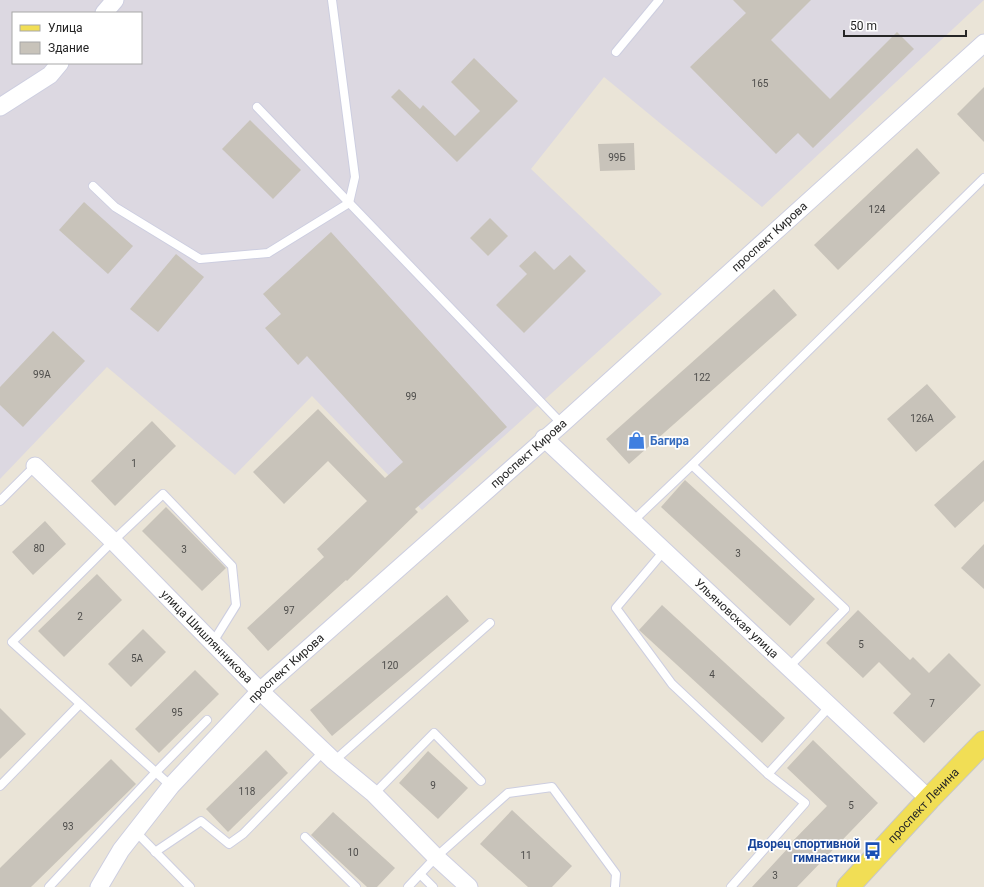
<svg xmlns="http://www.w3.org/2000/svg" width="984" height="887" font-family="Roboto,sans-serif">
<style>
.industrial{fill:#dcd8e1;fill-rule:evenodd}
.building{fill:#c8c3ba}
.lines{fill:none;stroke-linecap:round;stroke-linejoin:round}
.lane-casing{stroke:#cdcee0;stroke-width:10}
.street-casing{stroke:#cdcee0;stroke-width:19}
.primary-casing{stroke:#c7c7c7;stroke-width:24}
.lane{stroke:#fff;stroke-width:8}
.street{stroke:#fff;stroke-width:17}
.primary{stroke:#f1de55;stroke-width:22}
.labels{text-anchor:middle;stroke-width:3.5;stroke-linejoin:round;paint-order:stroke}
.number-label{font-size:10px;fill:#4e4d4b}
.street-label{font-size:12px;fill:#262626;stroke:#fff}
.shop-label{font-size:12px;font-weight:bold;fill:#366cbe;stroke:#fff;text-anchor:start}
.transit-label{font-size:12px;font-weight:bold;fill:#164399;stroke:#fff;text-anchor:end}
</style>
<rect width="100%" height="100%" fill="#eae4d7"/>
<path class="industrial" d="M0,0H984L762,207L604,77L531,169L662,294L422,510L312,396L235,475L107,367L0,479ZM13,13H141V63H13Z"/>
<g class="building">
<path d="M733,0H811L771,40L830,99L897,32L914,49L813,148L798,133L776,154L690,67L746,13Z"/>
<path d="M474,58L518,101L457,162L391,97L399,89L420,109L423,105L455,136L480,111L451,82Z"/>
<path d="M984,87V142L957,114Z"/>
<path d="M250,120L301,170L273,199L222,149Z"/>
<path d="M634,143L635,170L600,171L598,144Z"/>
<path d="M917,148L940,173L838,270L814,245Z"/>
<path d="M84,202L133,246L108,274L59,230Z"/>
<path d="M490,218L508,236L488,256L470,238Z"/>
<path d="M331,232L507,427L415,509L418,512L347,581L346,580L268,651L247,628L324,557L317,549L367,501L328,461L284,504L253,472L318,409L385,478L403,462L307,356L298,365L265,328L281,314L263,294Z"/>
<path d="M535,251L554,270L570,255L586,271L524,333L496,305L527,274L519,266Z"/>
<path d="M176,254L204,277L158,332L130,309Z"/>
<path d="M774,289L797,315L629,464L606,439Z"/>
<path d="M53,331L85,361L23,427L0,405V387Z"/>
<path d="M927,384L956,417L916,452L887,419Z"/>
<path d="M152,421L176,446L115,506L91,481Z"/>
<path d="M984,460V501L955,528L934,505Z"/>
<path d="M685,480L815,599L790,626L661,507Z"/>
<path d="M166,507L226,568L202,591L142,531Z"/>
<path d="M45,521L66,544L33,575L12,552Z"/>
<path d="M984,544V589L961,568Z"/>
<path d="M97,574L122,600L64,657L38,631Z"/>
<path d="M447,595L469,621L332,736L310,710Z"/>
<path d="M662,605L785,718L762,743L639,630Z"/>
<path d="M858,610L910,660L913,657L929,673L949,653L981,685L924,743L893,713L911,694L879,662L863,678L826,643Z"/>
<path d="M143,629L166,652L131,687L108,664Z"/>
<path d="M195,670L219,694L159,753L135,729Z"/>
<path d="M0,708L26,734L0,759Z"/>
<path d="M813,740L878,803L797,887H752L789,847L788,846L827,806L787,768Z"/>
<path d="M266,750L288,773L228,832L206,809Z"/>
<path d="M428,751L468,788L438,819L399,783Z"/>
<path d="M111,759L136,784L31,887H0V868Z"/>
<path d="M512,810L572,866L552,887H528L480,844Z"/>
<path d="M333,812L395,868L377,887H367L311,835Z"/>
</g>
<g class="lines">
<defs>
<g id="lane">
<path d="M616,52L659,0"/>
<path d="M257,107L562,424"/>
<path d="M93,186L115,207L200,259L268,253L349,203L355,177L332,0"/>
<path d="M692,465L845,609L789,667"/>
<path d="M0,501L35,466"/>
<path d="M633,521L692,465L984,178"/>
<path d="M664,551L616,608L672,684L768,774L805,803L731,887"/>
<path d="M334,761L490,623"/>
<path d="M768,774L830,706"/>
<path d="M0,786L80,704"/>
<path d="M171,786L12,642L113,541L163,494L232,566L236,605L213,642"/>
<path d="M374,794L434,733L481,781"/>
<path d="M136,832L190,887"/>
<path d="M305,837L356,887"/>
<path d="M155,852L201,821L229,844L243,834L324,751"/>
<path d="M420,874L433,887"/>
<path d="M49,887L156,772L207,720"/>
<path d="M408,887L436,857L508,793L552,787L616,874L615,887"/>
</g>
<g id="street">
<path d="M104,13L115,0"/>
<path d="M0,107L50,75L60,63"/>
<path id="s1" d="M544,438L929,799"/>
<path id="s2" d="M35,466L113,541L260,691L334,761L374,794L436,857L469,887"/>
<path id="s3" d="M99,887L121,850L171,786L260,691L562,424L984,43"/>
</g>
<g id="primary">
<path id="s4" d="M848,887L929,799L984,742"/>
</g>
</defs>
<use href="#lane" class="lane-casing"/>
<use href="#street" class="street-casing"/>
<use href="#primary" class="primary-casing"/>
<use href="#lane" class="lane"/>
<use href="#street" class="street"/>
<use href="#primary" class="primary"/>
</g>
<defs>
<symbol id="shop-bare" viewBox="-9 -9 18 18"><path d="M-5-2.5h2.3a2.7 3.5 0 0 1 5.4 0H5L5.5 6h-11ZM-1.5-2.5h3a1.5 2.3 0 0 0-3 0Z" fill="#3f7fe0" stroke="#fff" stroke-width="2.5" paint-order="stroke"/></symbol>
<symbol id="bus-bare" viewBox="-9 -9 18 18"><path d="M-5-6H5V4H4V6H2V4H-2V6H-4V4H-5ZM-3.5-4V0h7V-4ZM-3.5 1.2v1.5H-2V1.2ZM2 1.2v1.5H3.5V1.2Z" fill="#1a4fb4" stroke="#fff" stroke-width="2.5" paint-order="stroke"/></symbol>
</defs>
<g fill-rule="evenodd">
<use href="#shop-bare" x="624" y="428" width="25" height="25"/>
<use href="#bus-bare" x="860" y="838" width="25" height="25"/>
</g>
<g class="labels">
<g class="number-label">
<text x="760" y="87">165</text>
<text x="617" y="161">99Б</text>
<text x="877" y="213">124</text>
<text x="42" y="378">99А</text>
<text x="702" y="381">122</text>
<text x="411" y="400">99</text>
<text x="922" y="422">126А</text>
<text x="134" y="467">1</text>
<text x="39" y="552">80</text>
<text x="184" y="553">3</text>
<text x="738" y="557">3</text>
<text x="289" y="614">97</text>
<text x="80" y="620">2</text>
<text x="861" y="648">5</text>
<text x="137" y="662">5А</text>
<text x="390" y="669">120</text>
<text x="712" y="678">4</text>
<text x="932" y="707">7</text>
<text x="177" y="716">95</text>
<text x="433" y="789">9</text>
<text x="247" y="795">118</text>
<text x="851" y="809">5</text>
<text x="68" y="830">93</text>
<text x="353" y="856">10</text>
<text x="526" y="859">11</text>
<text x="775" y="879">3</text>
</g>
<g class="street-label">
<text dy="4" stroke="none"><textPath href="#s3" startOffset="937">проспект Кирова</textPath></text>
<text dy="4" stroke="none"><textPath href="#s3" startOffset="613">проспект Кирова</textPath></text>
<text dy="4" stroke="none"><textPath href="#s1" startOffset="264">Ульяновская улица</textPath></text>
<text dy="4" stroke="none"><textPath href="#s2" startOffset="242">улица Шишлянникова</textPath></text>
<text dy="4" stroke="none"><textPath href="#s3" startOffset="289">проспект Кирова</textPath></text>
<text dy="4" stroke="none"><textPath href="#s4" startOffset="111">проспект Ленина</textPath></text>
</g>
<g class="shop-label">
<text x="650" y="445">Багира</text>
</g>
<g class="transit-label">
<text x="860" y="848">Дворец спортивной<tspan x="860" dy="14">гимнастики</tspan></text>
</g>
</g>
<rect x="12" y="12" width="130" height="52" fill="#ffffff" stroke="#a8a8a8"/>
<rect x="20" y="25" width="20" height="6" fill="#f1de55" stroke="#a8a8a8"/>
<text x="48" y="32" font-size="12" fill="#262626">Улица</text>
<rect x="20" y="42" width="20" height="12" fill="#c8c3ba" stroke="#a8a8a8"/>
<text x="48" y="52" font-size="12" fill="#262626">Здание</text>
<path d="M844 30v6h122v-6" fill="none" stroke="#262626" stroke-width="2"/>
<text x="850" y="30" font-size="12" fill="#262626" stroke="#ffffff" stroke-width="3" paint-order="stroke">50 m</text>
</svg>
